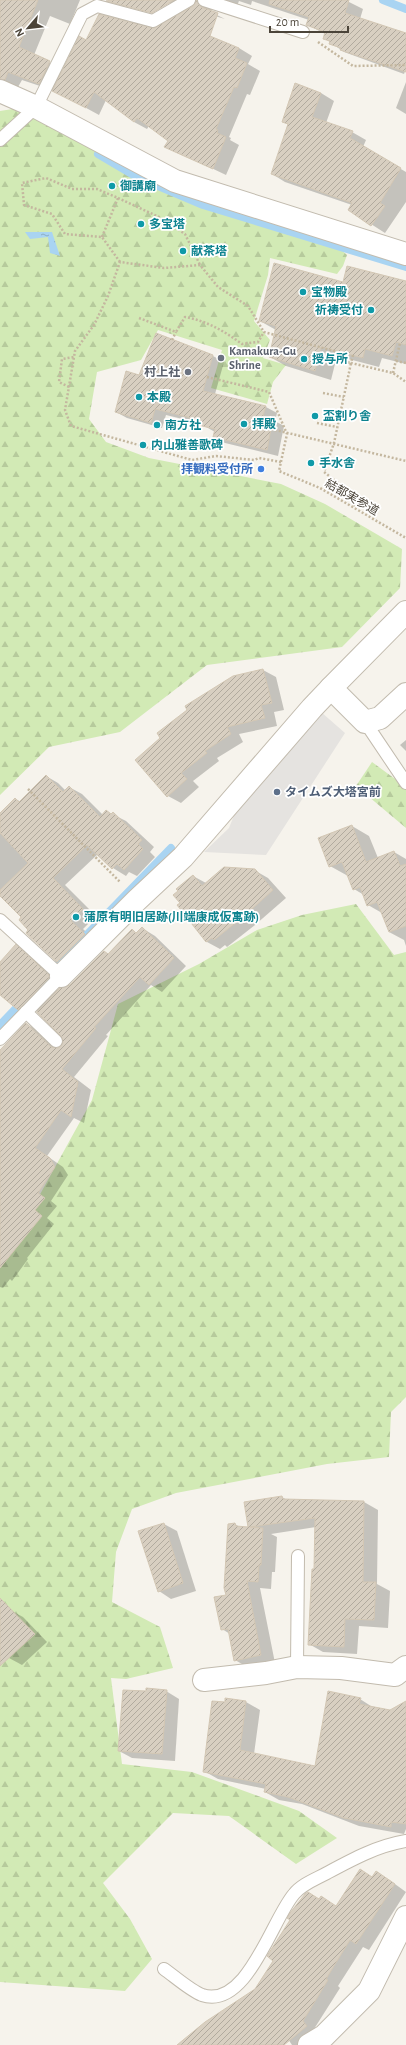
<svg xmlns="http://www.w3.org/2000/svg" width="406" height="2045" font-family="'Alegreya Sans','Noto Sans JP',sans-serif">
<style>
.forest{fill:url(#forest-firs)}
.parking{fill:#e5e3e0}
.water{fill:url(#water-ripples)}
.shadow{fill:#0003}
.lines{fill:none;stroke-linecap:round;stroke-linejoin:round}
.stream{stroke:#a9d4f2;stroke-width:8}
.building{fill:url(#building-hatch);stroke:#d3c7b4}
.lane-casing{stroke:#c2bbae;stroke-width:14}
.street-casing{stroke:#c2bbae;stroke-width:24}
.path{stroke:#c4b79f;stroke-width:2.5;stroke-dasharray:2 2;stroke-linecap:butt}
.lane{stroke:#fff;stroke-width:12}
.street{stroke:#fff;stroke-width:22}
.culture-dot{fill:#0f9aa8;stroke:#fff;stroke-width:1.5}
.worship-dot{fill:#6b7280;stroke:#fff;stroke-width:1.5}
.shop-dot{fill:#3f7fe0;stroke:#fff;stroke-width:1.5}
.service-dot{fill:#5c6f8a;stroke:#fff;stroke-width:1.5}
.labels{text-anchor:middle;stroke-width:3.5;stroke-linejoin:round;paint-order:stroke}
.culture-label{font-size:12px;font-weight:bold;fill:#0d838f;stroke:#fff;text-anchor:start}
.worship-label{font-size:12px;font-weight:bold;fill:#5b616d;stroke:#fff;text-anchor:start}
.shop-label{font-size:12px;font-weight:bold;fill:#366cbe;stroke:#fff;text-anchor:end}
.street-label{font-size:12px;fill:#4b4439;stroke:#fff}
.service-label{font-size:12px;font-weight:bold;fill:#4e5e75;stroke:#fff;text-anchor:start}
</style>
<defs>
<pattern id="forest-firs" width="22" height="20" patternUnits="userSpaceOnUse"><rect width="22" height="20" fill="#d2eab5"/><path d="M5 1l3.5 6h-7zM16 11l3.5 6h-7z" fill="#b6ca9c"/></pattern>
<pattern id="water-ripples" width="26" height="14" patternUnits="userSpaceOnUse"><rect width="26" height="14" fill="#a9d4f2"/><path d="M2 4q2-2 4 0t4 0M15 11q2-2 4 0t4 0" fill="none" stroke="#8caec5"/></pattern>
<pattern id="building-hatch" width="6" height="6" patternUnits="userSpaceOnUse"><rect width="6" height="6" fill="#d8cfc1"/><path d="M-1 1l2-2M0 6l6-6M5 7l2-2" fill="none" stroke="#b1aa9e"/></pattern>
</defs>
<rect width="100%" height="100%" fill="#f6f3ec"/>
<g class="forest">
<path d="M25,107L82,139L114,167L326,236L347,255L343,266L337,274L270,258L268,275L254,321L270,340L263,358L286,365L273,382L267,404L211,388L222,350L158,330L141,360L97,372L89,419L106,442L149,458L281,484L325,504L402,549L400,588L342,647L207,665L120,732L49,747L0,795V111Z"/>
<path d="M372,762L406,787V828L356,786Z"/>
<path d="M356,904L394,955L406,952V1397L391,1412L389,1457L327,1464L176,1493L132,1509L116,1552L112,1602L160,1627L173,1668L126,1679L111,1678L122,1764L192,1772L299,1811L337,1838L296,1864L229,1816L173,1813L103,1883L130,1919L152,1959L125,1991L0,1982V1267L92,1100L118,1004L199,964L257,930L302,915Z"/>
</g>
<path class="parking" d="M321,712L345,733L266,855L204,852L229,828L237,808Z"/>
<path class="water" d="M25,232H52L60,256L50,253L48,237L30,239Z"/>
<g class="shadow">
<path d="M0,0H80L70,24L50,16L34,55L64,70L87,41L239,48L252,56L248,64L260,71L250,95L247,94L229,137L231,138L230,140L239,145L226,175L165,146L169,141L149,126L147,129L134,122L106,100L99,115L55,91L22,80L18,87L0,79Z"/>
<path d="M160,0H345L363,9L360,19L406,35V69L404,74L344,52L324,38L325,34L308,25L309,20L252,1L251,5L239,1L237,6L213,2L211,12L225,19L208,14L196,4L188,8Z"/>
<path d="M406,82V114L396,108Z"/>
<path d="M321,93L334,101L326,123L352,132L366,140L363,147L406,172V202L385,233L349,210L352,205L285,182L272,174L289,125L283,121Z"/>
<path d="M406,282V364L382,358L379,367L337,356L331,380L286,366L270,357L276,330L260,321L344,283Z"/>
<path d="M157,335L213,356L224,362L215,394L266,407L277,413L275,421L284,426L278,456L225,443L214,437L215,432L199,423L166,415L162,428L127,418L116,412L140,376Z"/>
<path d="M263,670L276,677L284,710L274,712L277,726L239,734L243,742L217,758L219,761L193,781L199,787L181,803L168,796L162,738L233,677Z"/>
<path d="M406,740V751L400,745Z"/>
<path d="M46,776L58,783L66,791L69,787L82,794L103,815L106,811L126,821L154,847L150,852L155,857L137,876L129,872L126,876L113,868L98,854L65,885L96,916L83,929L97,942L70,969L58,961L27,933L30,930L22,917L0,894V815L16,799L21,802Z"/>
<path d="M352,826L369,836L378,858L394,852L406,859V946L404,940L389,932L382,913L368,905L364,895L354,889L348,876L330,866Z"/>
<path d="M254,870L268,878L286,898L255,925L227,947L225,945L220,949L207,942L178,905L181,903L193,876L206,883Z"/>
<path d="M142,928L155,936L186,966L162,992L151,985L106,1035L108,1036L74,1077L91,1090L84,1123L74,1118L47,1156L63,1167L68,1175L51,1201L57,1206L47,1218L54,1224L27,1258L28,1259L12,1281L10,1279L3,1288L0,1287V1054L26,1024L39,1031L58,1049L62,1047L64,1039L37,1011L31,1017L18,1009L0,994V963L16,946L29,953L62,985L57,990L70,986L109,955L132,930L137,934Z"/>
<path d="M282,1497L287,1500L364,1502L378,1510L377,1584L390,1591L388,1628L359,1626L357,1654L323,1652L309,1644L315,1570L316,1527L271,1534L277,1537L275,1572H272L271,1589L260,1588L275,1663L249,1668L235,1660L230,1634L222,1629L235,1524L241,1528H249L245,1503Z"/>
<path d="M164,1524L177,1531L196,1591L171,1599L159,1591Z"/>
<path d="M10,1610L23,1617L47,1642L22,1665L9,1658L0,1648V1619Z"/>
<path d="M166,1691L179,1699L175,1761L132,1758L119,1751L147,1692Z"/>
<path d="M360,1699L374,1708L390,1711L406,1702V1829L404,1834L359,1826L302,1804L279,1800L265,1792L266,1789L218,1779L204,1771L225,1703L246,1702L260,1710L254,1754L316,1767Z"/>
<path d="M372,1877L388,1879L406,1892L369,1950L363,1947L338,1986L340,1988L314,2029L319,2034L311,2045H292L288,2039L281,2045H178L256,1990L320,1900L337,1907Z"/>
</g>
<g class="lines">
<g class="stream">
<path d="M383,0L406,9"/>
<path d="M98,154L137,177L203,205L406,267"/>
<path d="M41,982L171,848"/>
<path d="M0,1025L23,1001"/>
</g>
</g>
<g class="building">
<path d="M0,0H38L19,47L50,61L39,84L8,72L5,80L0,79Z"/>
<path d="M112,0H174L152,13L106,1Z"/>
<path d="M197,0L201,7L218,13L210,36L239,48L235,58L247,63L237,88L234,87L216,129L218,130L217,133L226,137L213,169L164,147L168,141L137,118L134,122L94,92L86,108L52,91L79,36L86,40L99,14L154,28L193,6Z"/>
<path d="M270,0H349L345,13L406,33V72L340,50L341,48L329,44L330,41L323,39L325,32L306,25L309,17L269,4Z"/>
<path d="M295,83L321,93L312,117L353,131L350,138L401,168L380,203L385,206L371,226L348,210L352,203L271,174L288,124L282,122Z"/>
<path d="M274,263L343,282L347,266L406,281V345L396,342L392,356L365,349L363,358L321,347L315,371L269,357L276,326L259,321Z"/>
<path d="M156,333L213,355L203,391L266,406L263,416L273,418L267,450L213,437L215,429L198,425L199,420L155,409L151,423L115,412L126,371L139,375Z"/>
<path d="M263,669L272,703L261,705L265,718L227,727L231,734L205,751L207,753L181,773L187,779L167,797L135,760L160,738L157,733L187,710L185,706L233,676Z"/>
<path d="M46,775L63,792L69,786L100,817L106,810L111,814L113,812L142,840L138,844L143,849L124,870L117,864L112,869L87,845L53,878L83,909L71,921L85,934L57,962L26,933L28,930L19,920L21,917L0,896V890L28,863L0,833V813L15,798L19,802Z"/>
<path d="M352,825L366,862L394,851L400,866L406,864V926L389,932L377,902L367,906L360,887L353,890L342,862L329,867L318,838Z"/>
<path d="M224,867L255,869L273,890L242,918L214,940L212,938L206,942L177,905L180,903L173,895L178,891L176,889L193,875L202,886Z"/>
<path d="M142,927L174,958L149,985L140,977L94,1027L96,1028L62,1069L78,1082L71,1117L61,1110L35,1148L50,1158L55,1167L38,1193L45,1198L35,1210L42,1216L0,1268V1050L26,1023L51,1047L58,1048L61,1046L63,1042L61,1036L37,1012L60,988L70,985L104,951L108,954L132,929L136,933Z"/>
<path d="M16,944L49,975V978L18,1010L0,995V962Z"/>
<path d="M282,1496L283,1499L364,1501L363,1582H376L374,1620L345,1619L344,1647L308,1645L312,1569H314L315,1518L250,1527L263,1528L261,1565H259L258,1582L247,1581L261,1655L234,1661L228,1629L221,1630L214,1597L226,1595L224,1588L228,1524L235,1523L236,1526L248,1527L244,1502Z"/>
<path d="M164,1523L183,1583L158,1592L138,1531Z"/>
<path d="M0,1598L35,1634L0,1666Z"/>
<path d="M146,1688L167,1690L162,1754L118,1751L123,1690L146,1691Z"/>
<path d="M328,1691L361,1698L359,1704L390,1710L406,1701V1824L391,1822V1827L344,1818L288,1797L264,1792L266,1784L203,1772L212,1701L225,1702V1698L246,1701L240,1750L315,1766Z"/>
<path d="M360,1869L372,1877L376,1871L395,1884L356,1944L350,1940L326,1979L328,1980L303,2021L307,2026L284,2045H177L205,2022L255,1989L273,1961L267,1956L290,1920L287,1918L290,1913L305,1894L308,1892L319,1899L321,1896L336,1906Z"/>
</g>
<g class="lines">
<defs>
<g id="lane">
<path d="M204,0L303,32"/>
<path d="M0,140L36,107L82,14L97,6L153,21L189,0"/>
<path d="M365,722L406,783"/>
<path d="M0,920L61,976L0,1039"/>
<path d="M26,1012L56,1041"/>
<path d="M297,1667L298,1556"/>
<path d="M164,1969C174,1976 191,1991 202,1995C247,2010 272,1919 294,1894C302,1884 316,1879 327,1873C353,1859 377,1846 406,1841"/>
</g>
<g id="street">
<path d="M0,91L36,107L175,181L406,254"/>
<path d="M406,612L331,688L365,722L380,718L406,694"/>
<path d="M61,976L137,900L183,857L312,708L331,688"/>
<path d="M204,1680L266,1673L297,1667L341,1668L395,1675L406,1667"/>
<path d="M309,2045L324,2036L369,1991L406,1917"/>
</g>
</defs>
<use href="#lane" class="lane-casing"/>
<use href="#street" class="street-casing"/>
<g class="path">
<path d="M318,42L353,66L406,65"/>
<path d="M118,198L159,217L185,234L200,265"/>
<path d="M102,237L118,198L97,189H72L46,178L22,183L24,205L52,214L65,234L102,237L120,262"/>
<path d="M139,318L176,332L185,317C207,321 224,331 242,344L258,342L264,332"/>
<path d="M172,340L176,332"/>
<path d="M353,355L351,363L393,373L406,382"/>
<path d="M396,361L406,363"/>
<path d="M393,373L400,343"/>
<path d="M207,377L269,392L287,434L279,471L320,488L406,538"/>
<path d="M69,387L59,382L62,359L74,357"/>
<path d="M323,393L344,397"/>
<path d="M317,423L337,427"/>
<path d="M271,429L406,461"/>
<path d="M281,462L259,458L254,460L216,456L192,460L71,426L65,410L75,351L94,325L108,296L120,262L164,268L200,265L218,287L248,306L264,332L334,351L333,359L351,363L334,443L324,472L356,497L353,508"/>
<path d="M28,789L120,882"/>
</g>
<use href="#lane" class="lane"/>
<use href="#street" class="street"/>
</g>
<g class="culture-dot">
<circle cx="112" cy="186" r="4"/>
<circle cx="141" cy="224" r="4"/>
<circle cx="183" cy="251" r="4"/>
<circle cx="303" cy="292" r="4"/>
<circle cx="371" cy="310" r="4"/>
<circle cx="304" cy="359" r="4"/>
<circle cx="139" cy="397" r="4"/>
<circle cx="315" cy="416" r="4"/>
<circle cx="244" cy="424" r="4"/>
<circle cx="157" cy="425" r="4"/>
<circle cx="143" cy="445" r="4"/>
<circle cx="311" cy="463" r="4"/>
<circle cx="76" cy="917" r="4"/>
</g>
<g class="worship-dot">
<circle cx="221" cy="358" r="4"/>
<circle cx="188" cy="372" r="4"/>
</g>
<circle class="shop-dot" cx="261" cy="469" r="4"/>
<circle class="service-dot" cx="277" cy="792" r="4"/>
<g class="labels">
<g class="culture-label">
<text x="120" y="190">御講廟</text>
<text x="149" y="228">多宝塔</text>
<text x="191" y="255">献茶塔</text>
<text x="311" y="296">宝物殿</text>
<text x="363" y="314" text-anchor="end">祈祷受付</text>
<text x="312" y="363">授与所</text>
<text x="147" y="401">本殿</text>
<text x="323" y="420">盃割り舎</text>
<text x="252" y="428">拝殿</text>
<text x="165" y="429">南方社</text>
<text x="151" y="449">内山雅善歌碑</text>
<text x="319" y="467">手水舎</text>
<text x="84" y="921">蒲原有明旧居跡(川端康成仮寓跡)</text>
</g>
<g class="worship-label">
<text x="229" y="355">Kamakura-Gu<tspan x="229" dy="14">Shrine</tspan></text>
<text x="180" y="376" text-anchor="end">村上社</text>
</g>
<g class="shop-label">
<text x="253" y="473">拝観料受付所</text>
</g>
<g class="street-label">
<text transform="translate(352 497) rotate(30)" y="4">結都実参道</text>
</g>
<g class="service-label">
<text x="285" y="796">タイムズ大塔宮前</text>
</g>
</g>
<g transform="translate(28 28) rotate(242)" stroke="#ffffff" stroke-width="3" paint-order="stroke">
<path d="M0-3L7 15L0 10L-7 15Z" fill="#4b4439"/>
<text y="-6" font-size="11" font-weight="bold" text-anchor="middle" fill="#4b4439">N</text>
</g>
<path d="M270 26v6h78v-6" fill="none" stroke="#4b4439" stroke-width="2"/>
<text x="276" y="26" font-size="12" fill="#4b4439" stroke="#ffffff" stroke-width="3" paint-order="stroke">20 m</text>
</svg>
